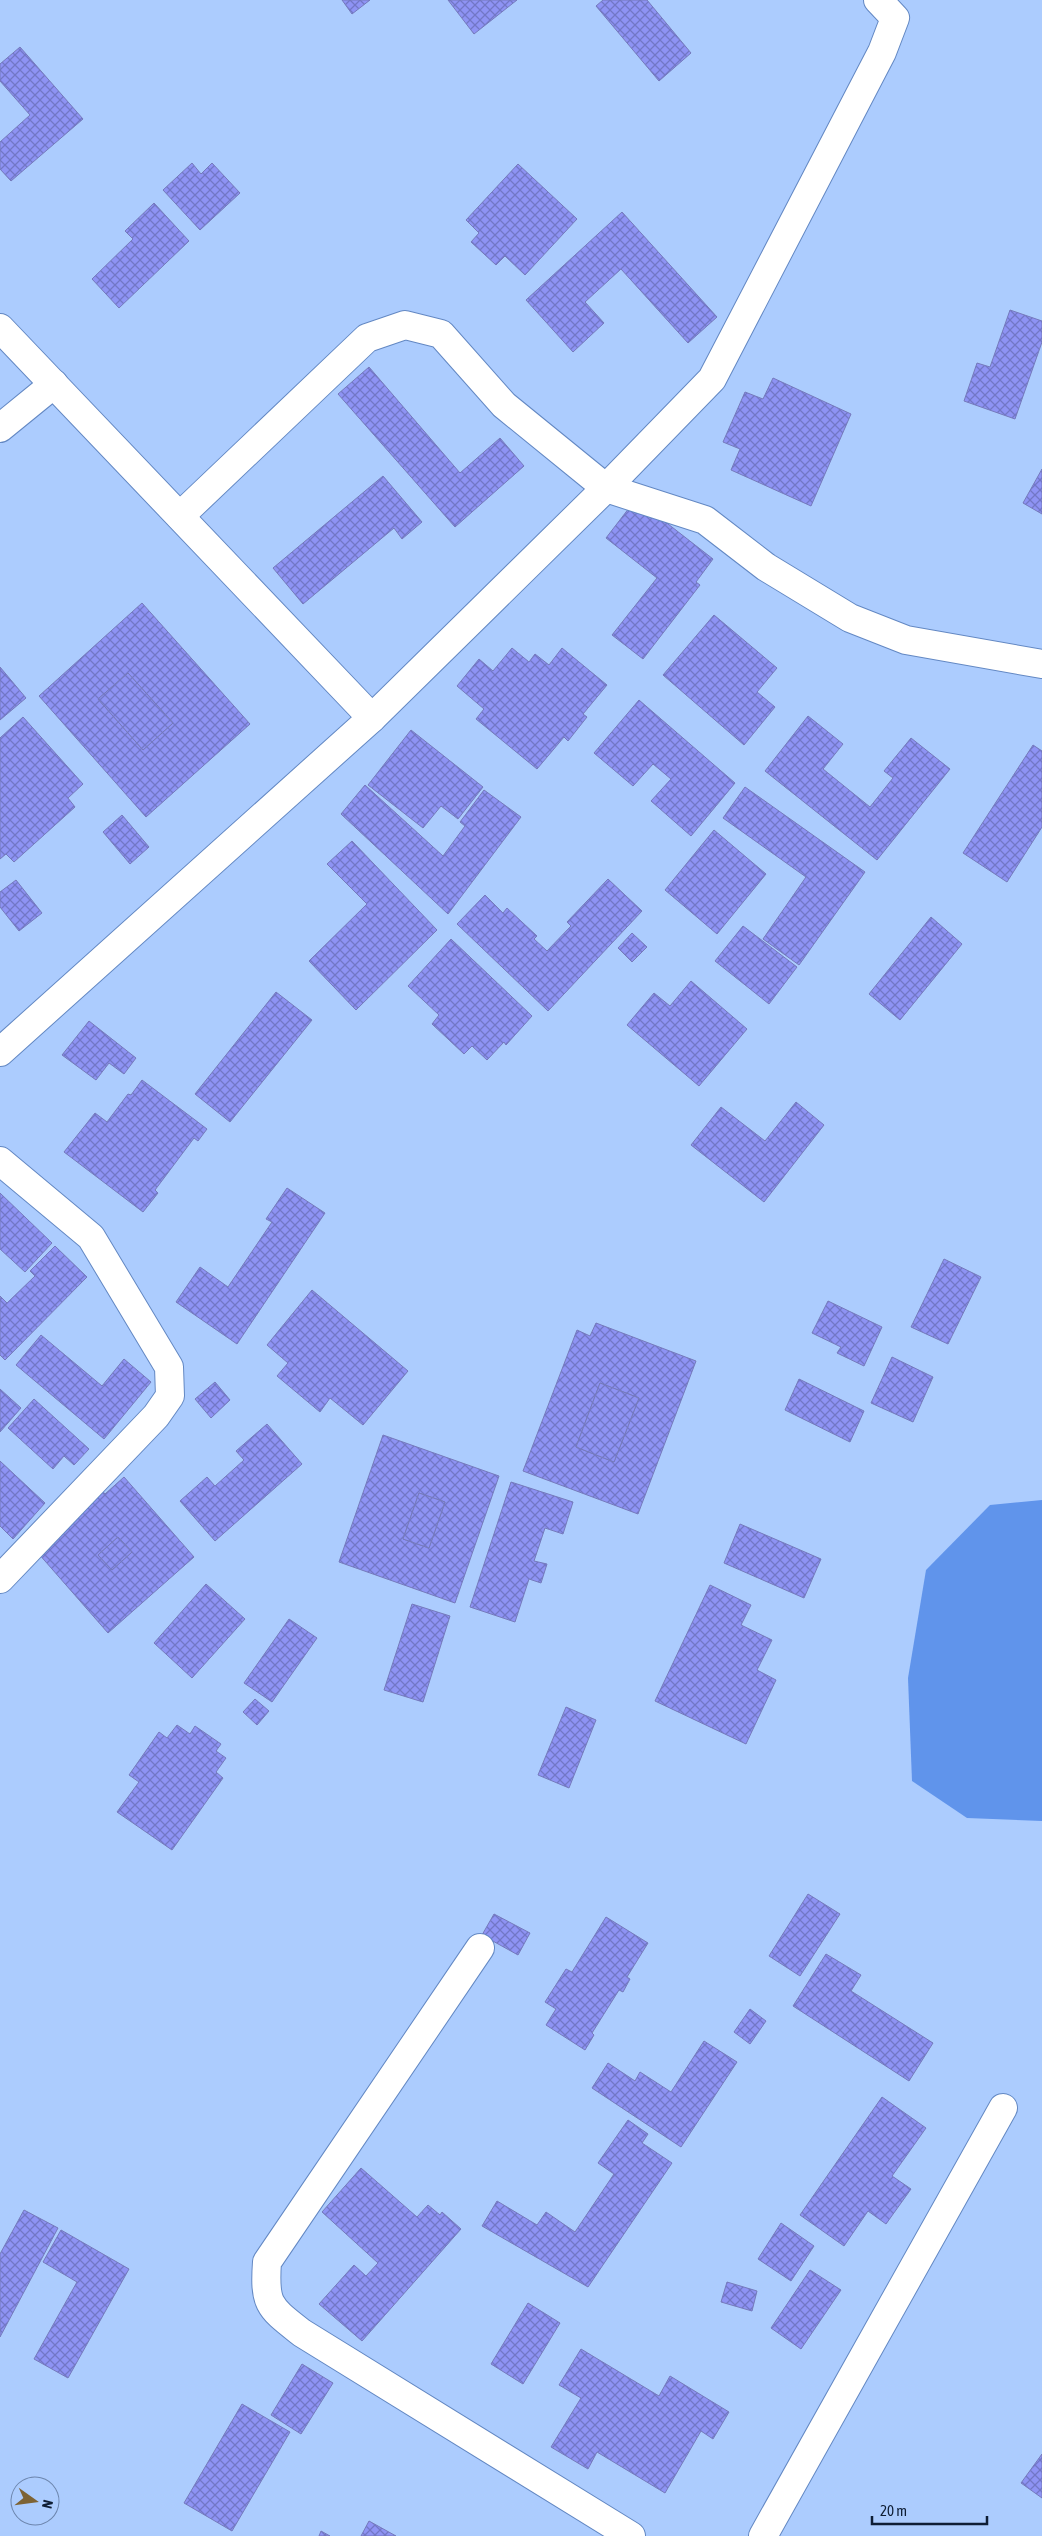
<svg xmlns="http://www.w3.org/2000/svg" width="1042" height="2536" font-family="'Asap Condensed',sans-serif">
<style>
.water{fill:#6094eb}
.building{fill:url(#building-cross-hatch);stroke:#757abc;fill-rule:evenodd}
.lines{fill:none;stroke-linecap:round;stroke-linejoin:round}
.street-casing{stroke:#6388c3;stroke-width:30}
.street{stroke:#fff;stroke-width:28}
</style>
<defs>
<pattern id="building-cross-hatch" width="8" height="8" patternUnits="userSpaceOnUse" patternTransform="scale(1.25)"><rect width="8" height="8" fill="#8e93f4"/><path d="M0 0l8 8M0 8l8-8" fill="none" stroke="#7277c6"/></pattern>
</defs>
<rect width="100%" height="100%" fill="#acccfe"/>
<path class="water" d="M1042,1500V1821L967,1818L912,1781L908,1678L926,1570L990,1505Z"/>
<g class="building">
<path d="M342,0H370L352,14Z"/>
<path d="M448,0H517L474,34Z"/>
<path d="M603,0H647L691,53L659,81L596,6Z"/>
<path d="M20,47L83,119L11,181L0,169V142L30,115L0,81V64Z"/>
<path d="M192,163L201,174L212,163L240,193L200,230L163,190Z"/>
<path d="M518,164L577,219L525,275L505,256L496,265L471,242L479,233L466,220Z"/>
<path d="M154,203L189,241L119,308L92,279L133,239L125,231Z"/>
<path d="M622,212L717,317L688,343L621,269L585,302L604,323L573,352L526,300Z"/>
<path d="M1010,310L1042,321V342L1015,419L964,401L977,363L990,367Z"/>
<path d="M369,367L460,473L500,438L524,466L455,527L338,394Z"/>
<path d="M773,378L851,414L811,506L731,470L740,449L723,442L745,392L763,399Z"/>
<path d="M1042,469V514L1023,503Z"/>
<path d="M383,476L422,522L402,539L394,528L303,604L273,568Z"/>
<path d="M636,499L713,559L696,582L700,585L643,659L612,635L657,578L606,538Z"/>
<path d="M142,603L250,724L146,817L39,696ZM128,673L173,723L143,750L98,699Z"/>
<path d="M714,615L777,668L757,692L775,707L744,745L663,675Z"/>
<path d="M512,648L529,662L535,654L549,665L562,648L607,685L583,714L587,717L568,741L564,737L537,769L476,719L484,709L457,686L479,659L493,671Z"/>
<path d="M0,667L26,698L0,720Z"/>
<path d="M128,673L173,723L143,750L98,699Z"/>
<path d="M639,700L735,783L691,836L651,801L671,779L653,764L633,786L594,753Z"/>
<path d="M808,716L843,744L823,769L870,807L893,778L884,771L911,738L950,769L877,860L765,771Z"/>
<path d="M23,717L83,784L68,798L75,807L14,862L6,854L0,859V738Z"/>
<path d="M411,730L483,787L458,819L441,806L423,828L368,785Z"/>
<path d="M1033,745L1042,751V827L1007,882L963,853Z"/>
<path d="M365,785L443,856L465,826L460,822L484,790L521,817L448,914L341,814Z"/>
<path d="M745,787L865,872L799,965L763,939L806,877L723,818Z"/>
<path d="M122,815L149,847L130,864L103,832Z"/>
<path d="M714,830L766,874L717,934L665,890Z"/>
<path d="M352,841L437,930L356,1010L309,961L367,904L327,864Z"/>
<path d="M608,879L642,911L548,1011L457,924L485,895L503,913L507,908L537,936L534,939L547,951L571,926L567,922Z"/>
<path d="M16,880L42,913L19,931L0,907V892Z"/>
<path d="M931,917L962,944L900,1020L869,994Z"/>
<path d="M743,926L797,967L769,1004L715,961Z"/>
<path d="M632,933L647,947L632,962L618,948Z"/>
<path d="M451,939L532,1016L506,1045L504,1042L487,1060L472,1046L464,1054L432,1024L439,1015L408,986Z"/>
<path d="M691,981L747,1029L699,1086L627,1025L654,993L670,1006Z"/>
<path d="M276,992L312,1020L230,1122L195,1094Z"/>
<path d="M89,1021L136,1058L124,1074L109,1063L96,1080L62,1055Z"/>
<path d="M142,1080L207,1129L198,1141L194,1138L155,1190L158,1193L143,1212L64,1152L95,1113L107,1122L128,1094L131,1095Z"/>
<path d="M796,1102L824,1125L764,1202L691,1145L721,1107L765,1141Z"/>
<path d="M287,1188L325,1213L237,1344L176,1302L200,1267L228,1287L272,1222L266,1219Z"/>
<path d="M0,1193L52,1243L25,1272L0,1249Z"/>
<path d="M55,1246L87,1277L5,1360L0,1355V1296L7,1303L35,1276L30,1271Z"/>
<path d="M944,1259L981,1277L948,1344L911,1327Z"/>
<path d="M312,1290L408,1371L363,1425L330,1398L320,1412L277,1376L288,1363L267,1345Z"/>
<path d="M828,1301L882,1327L864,1366L837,1353L841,1347L812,1333Z"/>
<path d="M596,1323L696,1361L638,1514L523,1471L577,1330L590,1336ZM600,1383L639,1398L614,1462L576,1447Z"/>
<path d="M41,1335L102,1386L124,1359L151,1382L104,1439L16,1365Z"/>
<path d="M892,1357L933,1377L913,1422L871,1403Z"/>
<path d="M799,1379L864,1411L850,1442L785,1410Z"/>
<path d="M215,1382L230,1400L211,1418L195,1399Z"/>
<path d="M600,1383L639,1398L614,1462L576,1447Z"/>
<path d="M0,1389L21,1408L0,1432Z"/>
<path d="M34,1399L89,1449L74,1465L64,1456L53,1469L8,1428Z"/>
<path d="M267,1424L302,1464L215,1541L180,1501L207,1477L215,1486L244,1460L236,1451Z"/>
<path d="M383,1435L499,1476L455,1603L339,1562ZM419,1493L445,1502L429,1548L403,1539Z"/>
<path d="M0,1461L45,1503L13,1539L0,1526Z"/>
<path d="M124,1477L194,1557L108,1633L38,1553L99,1487L105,1494ZM118,1537L132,1552L112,1570L98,1555Z"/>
<path d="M511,1482L573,1502L563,1534L545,1528L534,1561L547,1564L541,1583L529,1579L515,1622L470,1607Z"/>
<path d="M419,1493L445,1502L429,1548L403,1539Z"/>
<path d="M740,1524L821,1559L804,1598L724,1563Z"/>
<path d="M118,1537L132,1552L112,1570L98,1555Z"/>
<path d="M206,1584L245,1619L192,1678L154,1643Z"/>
<path d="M710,1585L751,1605L741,1625L772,1640L757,1670L776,1680L746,1744L655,1701Z"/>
<path d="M412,1604L450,1616L423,1702L384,1690Z"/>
<path d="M289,1619L317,1638L272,1702L244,1683Z"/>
<path d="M255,1699L269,1711L257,1725L243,1712Z"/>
<path d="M566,1707L596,1720L569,1788L538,1775Z"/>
<path d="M177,1725L190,1734L195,1726L221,1744L216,1751L226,1758L216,1772L223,1778L172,1850L117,1812L139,1782L129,1775L159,1732L167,1738Z"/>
<path d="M808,1894L840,1914L800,1976L769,1956Z"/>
<path d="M494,1914L530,1933L518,1955L482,1935Z"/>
<path d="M606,1917L648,1943L627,1977L630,1979L623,1992L619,1990L592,2033L594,2035L585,2050L546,2025L556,2009L545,2002L566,1969L572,1972Z"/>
<path d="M826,1954L861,1975L851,1991L933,2043L909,2081L793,2006Z"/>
<path d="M750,2009L766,2021L750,2044L734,2032Z"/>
<path d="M704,2041L737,2062L681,2147L592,2088L608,2063L635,2081L640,2072L671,2092Z"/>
<path d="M882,2097L926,2128L892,2176L911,2189L886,2224L868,2211L844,2246L800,2215Z"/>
<path d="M628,2120L648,2134L642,2143L672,2163L588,2287L482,2226L497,2201L537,2225L546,2212L575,2232L614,2174L598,2163Z"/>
<path d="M361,2168L417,2217L428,2205L440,2215L442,2212L461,2229L362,2341L319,2304L354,2265L366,2276L378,2263L322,2212Z"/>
<path d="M24,2210L58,2228L0,2337V2254Z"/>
<path d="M781,2223L814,2246L791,2281L758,2259Z"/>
<path d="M61,2230L129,2269L68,2378L34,2359L77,2282L43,2262Z"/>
<path d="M810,2270L841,2290L801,2349L771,2328Z"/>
<path d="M727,2282L757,2291L752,2311L721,2302Z"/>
<path d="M528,2303L560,2323L523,2384L491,2364Z"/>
<path d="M581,2349L659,2396L670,2376L729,2412L713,2439L701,2431L665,2493L597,2452L588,2469L551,2447L581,2398L559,2385Z"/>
<path d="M302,2364L333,2383L301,2434L271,2415Z"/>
<path d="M242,2404L290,2432L232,2531L184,2503Z"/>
<path d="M1042,2454V2498L1021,2483Z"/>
<path d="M369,2521L396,2536H361Z"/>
<path d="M321,2531L330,2536H319Z"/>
</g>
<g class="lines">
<defs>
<g id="street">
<path d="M0,328L372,718"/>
<path d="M0,428L54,384"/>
<path d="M180,516L367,338L405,325L441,334L504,405L606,488L705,520L766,567L850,618L906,640L1042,664"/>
<path d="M0,1052L372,718L606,488L712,379L882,52L895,18L878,0"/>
<path d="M0,1161L91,1237L169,1367L170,1396L156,1416L0,1579"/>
<path d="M480,1948L267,2262C264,2305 269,2307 302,2333L631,2536"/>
<path d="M763,2536L1003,2108"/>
</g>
</defs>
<use href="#street" class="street-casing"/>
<use href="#street" class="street"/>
</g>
<g transform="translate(35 2501) rotate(104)"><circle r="24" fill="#acccfe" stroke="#6d86ae"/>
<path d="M0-4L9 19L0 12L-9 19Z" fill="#7d6335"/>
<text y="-8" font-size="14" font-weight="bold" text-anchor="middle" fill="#0f1e35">N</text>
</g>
<path d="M872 2516v8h115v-8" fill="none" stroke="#0f1e35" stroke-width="2.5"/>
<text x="880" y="2516" font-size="15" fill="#0f1e35" stroke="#acccfe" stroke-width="4" paint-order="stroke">20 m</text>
</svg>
